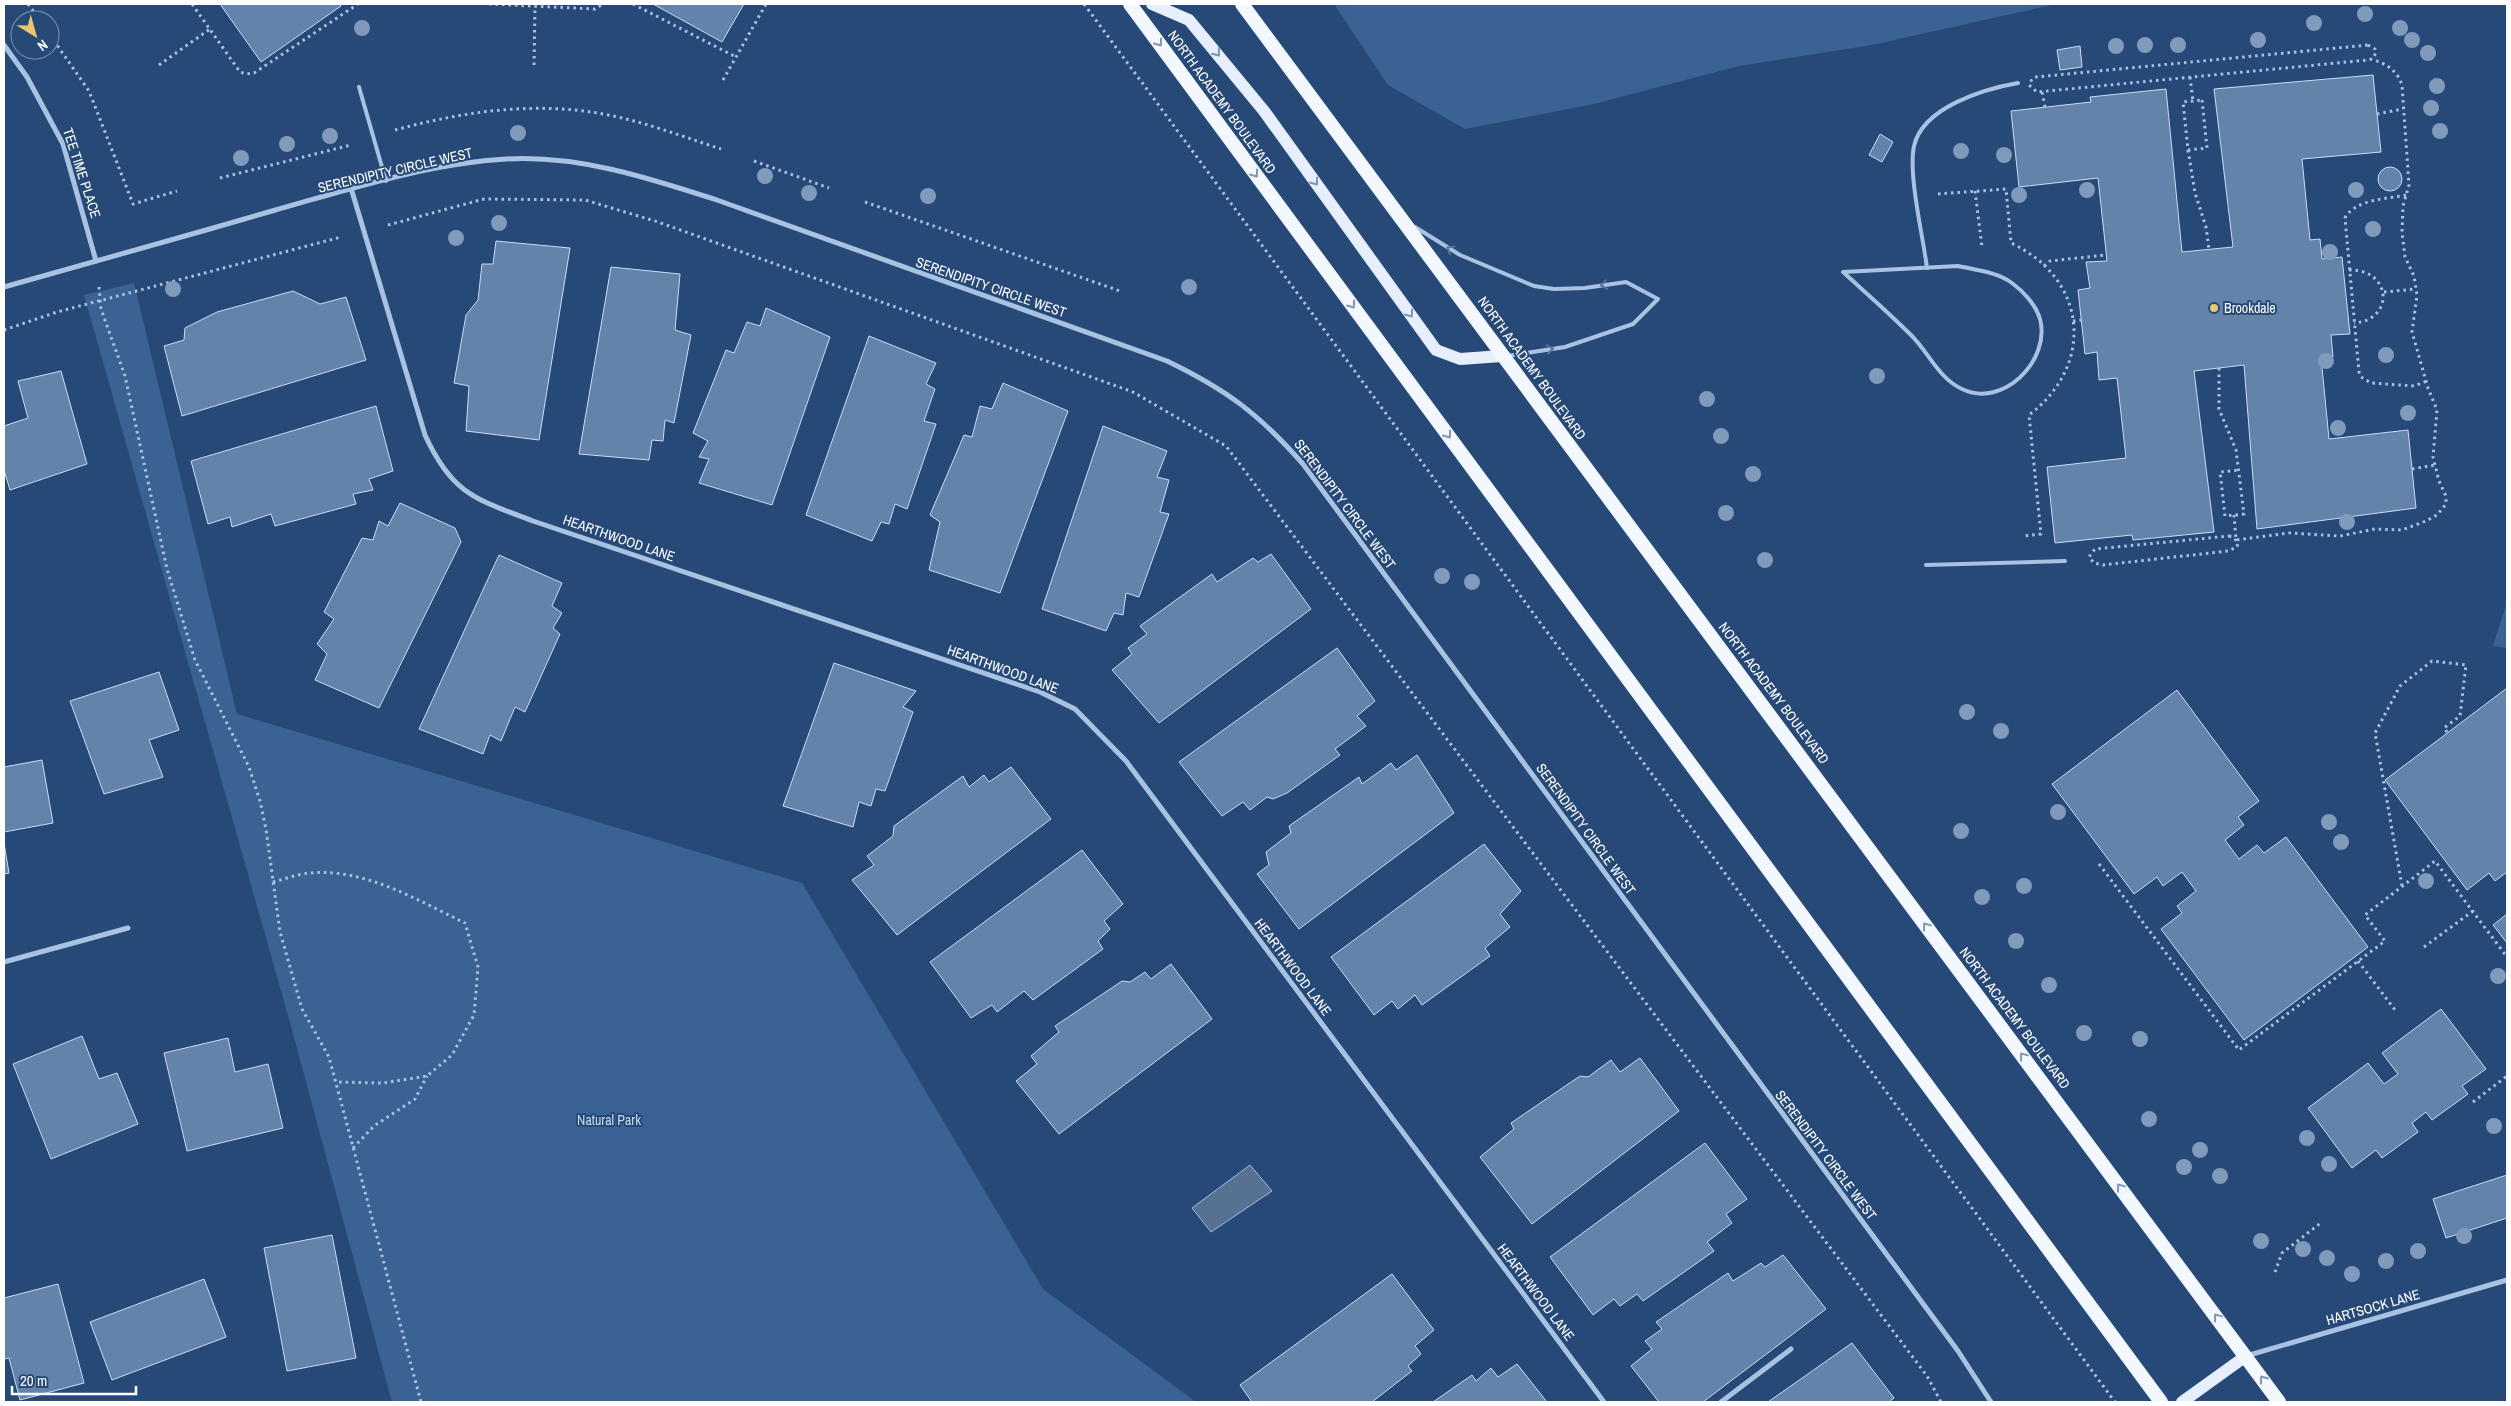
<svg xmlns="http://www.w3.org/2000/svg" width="2511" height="1406" font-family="'Archivo Narrow',sans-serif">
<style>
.green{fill:#3a6394}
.water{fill:#577193;stroke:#9dbde3}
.building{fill:#6383ab;stroke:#cadcf2}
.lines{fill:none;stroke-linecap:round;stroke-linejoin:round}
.path{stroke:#a8c2e2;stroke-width:3;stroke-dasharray:2.5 4;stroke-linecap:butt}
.service{stroke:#a8c2e2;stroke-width:4}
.minor{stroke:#a8c2e2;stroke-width:5}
.primary{stroke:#e7effc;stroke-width:12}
.trunk{stroke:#f3f7fe;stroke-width:14}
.tree{fill:#809abb}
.oneway{stroke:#8297b4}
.oneway2{stroke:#7d94b3}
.oneway3{stroke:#54739c}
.poi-dot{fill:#eac76e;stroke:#264977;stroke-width:2}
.labels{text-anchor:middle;stroke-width:4;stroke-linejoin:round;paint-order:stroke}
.street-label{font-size:14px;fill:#fff;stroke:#264977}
.poi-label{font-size:14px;fill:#fff;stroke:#264977;text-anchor:start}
.park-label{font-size:14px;fill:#cadcf2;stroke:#264977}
</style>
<rect width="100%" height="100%" fill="#264977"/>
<g class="green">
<path d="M1334,4H2056L1872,45L1739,66L1594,104L1465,129L1388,85Z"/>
<path d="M134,283L237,714L802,883L1043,1289L1196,1402H392L291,1026L84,295Z"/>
<path d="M2507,602V648L2493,646Z"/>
</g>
<path class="water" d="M1250,1165L1272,1191L1211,1232L1192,1208Z"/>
<g class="building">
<path d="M220,4H340L341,6L261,62Z"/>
<path d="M653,4H744L722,42Z"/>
<path d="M2080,46L2082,67L2060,70L2057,50Z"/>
<path d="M2373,75L2381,152L2302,159L2310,240L2320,239L2322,259L2342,257L2350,334L2331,335L2333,357H2321L2329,439L2408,430L2416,508L2257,529L2244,365L2194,371L2214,532L2133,540L2132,535L2055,543L2047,467L2126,458L2117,378L2099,380L2097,352L2085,354L2078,290L2090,288L2086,262L2107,261L2098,178L2019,187L2011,111L2091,102L2090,97L2166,89L2182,252L2233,247L2214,89Z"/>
<path d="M1880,134L1893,142L1882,162L1869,155Z"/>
<circle cx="2390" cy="179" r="12"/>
<path d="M496,241L570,248L539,440L466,431L469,386L454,383L466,315L478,300L482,264H493Z"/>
<path d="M611,267L680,274L675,330L691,335L674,423L665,420L663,441L652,440L649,460L579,454Z"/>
<path d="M293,291L320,304L346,297L366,360L182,416L164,346L184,340L185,328L217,312Z"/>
<path d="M766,308L830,337L772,505L699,483L709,459L699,457L708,441L693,433L726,350L734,353L747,322L760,326Z"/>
<path d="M869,336L936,363L926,384L935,389L924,421L936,424L907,509L895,504L889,524L881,522L872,541L806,515Z"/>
<path d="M61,371L87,464L10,490L4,470V426L28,418L18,381Z"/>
<path d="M1003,383L1068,411L1000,593L929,570L940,522L930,515L964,435L972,437L980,406L992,409Z"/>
<path d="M376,406L393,471L369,479L373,490L353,494L356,504L275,526L271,514L232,527L230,517L208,524L191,461Z"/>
<path d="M1103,426L1167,451L1157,477L1169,480L1160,512L1169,514L1139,597L1126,593L1123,615L1114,613L1106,631L1042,609Z"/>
<path d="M400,503L455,528L461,542L379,708L315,680L327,654L317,644L334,619L324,612L362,538L373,540L379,521L388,526Z"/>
<path d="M1271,554L1311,609L1159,723L1112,670L1132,654L1128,648L1147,634L1140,626L1212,574L1217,582L1253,558L1258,562Z"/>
<path d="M499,555L562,583L552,606L562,613L553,628L560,634L525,712L515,707L501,741L490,735L483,754L419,729Z"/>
<path d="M1337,648L1375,701L1357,716L1366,726L1335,749L1340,755L1287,793L1273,799L1267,797L1250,810L1243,802L1222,816L1179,762Z"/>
<path d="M834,663L916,691L903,707L913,712L885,791L876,789L871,806L859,802L853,827L783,806Z"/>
<path d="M159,672L179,730L149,740L163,777L104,794L70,701Z"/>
<path d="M2507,688V872L2495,881L2489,873L2467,890L2385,780Z"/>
<path d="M2177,690L2259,801L2238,817L2244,825L2225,840L2239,859L2257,845L2264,853L2286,837L2368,947L2244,1040L2161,929L2182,913L2177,906L2196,891L2182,872L2163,886L2157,877L2134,894L2052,784Z"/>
<path d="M1417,755L1454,813L1299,929L1257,874L1269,865L1266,852L1291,833L1289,826L1359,777L1362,784L1391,763L1396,770Z"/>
<path d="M42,760L53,823L4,832V767Z"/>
<path d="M1011,767L1051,819L897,935L852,880L874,865L867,856L893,836L894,826L963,776L969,787L984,775L989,782Z"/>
<path d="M4,843L9,873L4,874Z"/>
<path d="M1484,844L1521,891L1500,914L1510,927L1485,948L1490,956L1422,1005L1415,995L1398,1009L1392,1001L1374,1015L1331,957Z"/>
<path d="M1082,850L1123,904L1104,921L1110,929L1098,941L1103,949L1033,1000L1024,991L997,1012L992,1005L971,1018L930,962Z"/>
<path d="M2507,914V943L2493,925Z"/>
<path d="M1171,964L1212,1019L1059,1134L1016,1081L1037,1064L1031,1056L1059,1032L1055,1026L1122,981L1130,982L1145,972L1151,979Z"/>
<path d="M2441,1009L2486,1069L2462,1086L2468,1094L2432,1120L2426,1112L2412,1123L2418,1132L2382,1158L2376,1150L2352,1168L2308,1108L2368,1063L2384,1084L2398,1074L2382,1053Z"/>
<path d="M82,1036L99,1079L117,1073L138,1124L51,1159L13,1064Z"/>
<path d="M228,1038L235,1072L268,1064L283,1128L187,1151L164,1053Z"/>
<path d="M1640,1058L1679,1111L1532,1224L1480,1157L1514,1129L1511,1123L1580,1076L1588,1077L1611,1060L1620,1072Z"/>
<path d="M1705,1143L1747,1199L1726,1214L1732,1223L1707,1242L1714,1251L1643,1301L1637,1294L1620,1306L1614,1299L1593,1315L1550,1257Z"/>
<path d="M2507,1175V1218L2446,1238L2433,1199Z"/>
<path d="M332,1235L356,1358L287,1371L264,1248Z"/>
<path d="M1783,1255L1826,1309L1703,1402H1659L1631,1366L1652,1349L1645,1341L1662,1329L1656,1322L1728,1273L1733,1281L1761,1263L1765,1267Z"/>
<path d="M1392,1274L1434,1330L1415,1346L1421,1354L1408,1366L1412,1371L1372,1402H1252L1240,1385Z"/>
<path d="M204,1279L226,1337L112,1380L90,1322Z"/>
<path d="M58,1284L84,1383L20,1400L9,1358L4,1359V1298Z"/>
<path d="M1852,1343L1894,1398L1889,1402H1768Z"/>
<path d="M1517,1364L1547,1402H1433L1472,1375L1476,1381L1491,1368L1498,1377Z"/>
</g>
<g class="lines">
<g class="path">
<path d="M28,4L40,20"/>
<path d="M192,4L240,72L246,74L254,73L358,4"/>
<path d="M489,4L595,9L603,4"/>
<path d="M633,4L736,57"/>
<path d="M1084,4L2115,1402"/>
<path d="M50,35L89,91L133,204L177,191"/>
<path d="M2368,45L2375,49L2376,53L2372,59L2368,60L2037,92L2029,85L2032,79L2036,77Z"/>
<path d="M159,65L210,29"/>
<path d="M534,65L535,6"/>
<path d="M2190,77L2193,101"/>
<path d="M723,80L766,4"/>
<path d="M2042,92L2045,107"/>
<path d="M2202,100L2207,148L2188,150L2183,102Z"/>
<path d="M2377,114L2403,109"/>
<path d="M395,130C469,110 543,100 618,117C653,125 687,138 721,149"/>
<path d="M2188,150L2195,193L2206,227L2209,249"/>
<path d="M754,161L829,188"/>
<path d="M220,178L351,145"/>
<path d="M1975,191L1982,247"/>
<path d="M1938,194L2006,189L2011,243C2088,279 2095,365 2029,415L2041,534L2023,536"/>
<path d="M2406,195C2387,199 2355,199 2345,218L2359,372L2361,377L2371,383L2414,386L2427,381"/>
<path d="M865,202L1120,291"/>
<path d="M388,225L484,199L585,200L658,222L1133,392L1226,446L1927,1376L1941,1402"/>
<path d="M2044,266L2050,261L2106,255"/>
<path d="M2349,270C2392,269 2395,320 2354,323"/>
<path d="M99,287L101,309L125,376L167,569L195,660L249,767L260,801L266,829L280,932L302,1009L329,1057L421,1402"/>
<path d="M2384,292L2416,289"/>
<path d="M2073,321L2081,320"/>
<path d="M4,330L57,312L341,237"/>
<path d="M2219,368V409L2236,450L2244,514L2225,516L2220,472L2240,470"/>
<path d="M2412,469L2435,465"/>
<path d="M2234,515L2236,540L2289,533L2340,536L2375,529L2402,530L2426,521L2437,515L2446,504V496L2439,481L2433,457L2437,410L2428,388L2412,332L2417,295L2414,276L2405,257L2402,232L2403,206L2409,185L2402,85C2397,70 2386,64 2372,59"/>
<path d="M2229,536L2234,538L2238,543L2237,547L2228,551L2103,565L2094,563L2089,557L2095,549Z"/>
<path d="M2099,864L2239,1050L2385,941L2365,915L2435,861L2507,957"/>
<path d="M273,882C285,879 298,874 310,873C365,868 417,900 465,923L478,967L474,1015L452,1055L427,1076L383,1083L335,1082"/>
<path d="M2402,886L2375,733L2400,686L2432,661L2466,665L2460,716L2444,728L2447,732"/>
<path d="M2424,947L2473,911"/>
<path d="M2358,961L2395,1010"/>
<path d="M2473,1102L2507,1076"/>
<path d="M353,1148L374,1126L415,1099L427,1076"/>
<path d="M2275,1272L2282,1253L2322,1222"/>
</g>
<g class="service">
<path d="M359,87L386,181"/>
<path d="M1415,227L1460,255L1534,286L1554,289L1585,288L1626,282L1658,299L1633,324L1565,347L1507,356"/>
<path d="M1958,266C1976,270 1997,272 2012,283C2023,291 2036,305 2040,319C2051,360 2003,409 1962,389C1938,378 1928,351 1910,334C1889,313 1866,293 1843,272Z"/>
<path d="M1927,268C1923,236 1908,175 1914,146C1923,107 1984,89 2018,83"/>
<path d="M1926,565L2065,561"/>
</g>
<g class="minor">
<path d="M4,45L27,77L63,144L96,261"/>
<path d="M351,188L425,435C452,494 475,499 533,521L1040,692L1075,709L1126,761L1604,1402"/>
<path d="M4,287C94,262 183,237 272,211C347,190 429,163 507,159C579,155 649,178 717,200L1167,361C1227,390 1259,414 1303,464L1958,1351L1991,1402"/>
<path d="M4,962L128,928"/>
<path d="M2246,1356L2507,1280"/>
<path d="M1721,1402L1791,1349"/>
</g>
<g class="primary">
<path d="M1152,4L1189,20L1264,111L1436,350L1460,359L1502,356"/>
<path d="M2182,1402L2246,1356"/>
</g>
<g class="trunk">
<path d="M1130,4L2161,1402"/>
<path d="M1242,4L2279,1402"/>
</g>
</g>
<g class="tree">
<circle cx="2365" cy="14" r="8"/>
<circle cx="2314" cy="23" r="8"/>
<circle cx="362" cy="28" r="8"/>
<circle cx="2400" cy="28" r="8"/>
<circle cx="2258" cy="40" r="8"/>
<circle cx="2412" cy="40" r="8"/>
<circle cx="2145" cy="45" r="8"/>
<circle cx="2178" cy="45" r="8"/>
<circle cx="2116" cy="46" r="8"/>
<circle cx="2428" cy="53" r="8"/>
<circle cx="2437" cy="86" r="8"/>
<circle cx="2431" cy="108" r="8"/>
<circle cx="2440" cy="131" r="8"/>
<circle cx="518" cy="133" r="8"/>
<circle cx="330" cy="136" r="8"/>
<circle cx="287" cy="144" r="8"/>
<circle cx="1961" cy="151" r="8"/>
<circle cx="2004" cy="155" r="8"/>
<circle cx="241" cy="158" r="8"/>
<circle cx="765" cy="176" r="8"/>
<circle cx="2087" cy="190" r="8"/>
<circle cx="2356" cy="190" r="8"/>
<circle cx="809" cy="193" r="8"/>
<circle cx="2019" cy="195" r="8"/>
<circle cx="928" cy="196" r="8"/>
<circle cx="499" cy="223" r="8"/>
<circle cx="2373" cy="229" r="8"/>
<circle cx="456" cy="238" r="8"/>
<circle cx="2330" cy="252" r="8"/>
<circle cx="1189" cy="287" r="8"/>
<circle cx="173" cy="289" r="8"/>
<circle cx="2386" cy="355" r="8"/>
<circle cx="2326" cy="361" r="8"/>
<circle cx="1877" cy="376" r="8"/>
<circle cx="1707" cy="399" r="8"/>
<circle cx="2408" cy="413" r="8"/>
<circle cx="2338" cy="428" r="8"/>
<circle cx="1721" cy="436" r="8"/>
<circle cx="1753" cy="474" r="8"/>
<circle cx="1726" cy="513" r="8"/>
<circle cx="2347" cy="522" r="8"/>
<circle cx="1765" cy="560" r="8"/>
<circle cx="1442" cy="576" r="8"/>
<circle cx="1472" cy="582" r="8"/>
<circle cx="1967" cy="712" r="8"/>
<circle cx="2001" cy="731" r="8"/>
<circle cx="2058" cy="812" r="8"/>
<circle cx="2329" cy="822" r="8"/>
<circle cx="1961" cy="831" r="8"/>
<circle cx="2341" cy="842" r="8"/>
<circle cx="2426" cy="881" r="8"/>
<circle cx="2024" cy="886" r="8"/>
<circle cx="1982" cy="897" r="8"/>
<circle cx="2016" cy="941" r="8"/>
<circle cx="2498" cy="976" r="8"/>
<circle cx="2049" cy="985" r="8"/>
<circle cx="2084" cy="1033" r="8"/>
<circle cx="2140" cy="1039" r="8"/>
<circle cx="2149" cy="1119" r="8"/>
<circle cx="2494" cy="1126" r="8"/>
<circle cx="2307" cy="1138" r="8"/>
<circle cx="2200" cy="1150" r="8"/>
<circle cx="2329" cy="1164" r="8"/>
<circle cx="2184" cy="1167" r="8"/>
<circle cx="2220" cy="1176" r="8"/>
<circle cx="2464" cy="1236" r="8"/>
<circle cx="2261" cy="1241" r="8"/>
<circle cx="2303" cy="1249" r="8"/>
<circle cx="2418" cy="1251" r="8"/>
<circle cx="2327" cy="1258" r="8"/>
<circle cx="2386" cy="1261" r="8"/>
<circle cx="2352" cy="1274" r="8"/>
</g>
<defs><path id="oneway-chevron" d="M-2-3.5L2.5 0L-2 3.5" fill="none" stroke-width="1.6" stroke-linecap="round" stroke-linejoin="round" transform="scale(1.25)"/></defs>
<g class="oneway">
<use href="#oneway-chevron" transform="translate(1159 43) rotate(54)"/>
<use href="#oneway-chevron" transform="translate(1255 174) rotate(54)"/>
<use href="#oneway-chevron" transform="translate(1352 305) rotate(54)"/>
<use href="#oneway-chevron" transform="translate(1448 435) rotate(54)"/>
<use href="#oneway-chevron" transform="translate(1926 926) rotate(-127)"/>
<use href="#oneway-chevron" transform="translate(2023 1056) rotate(-127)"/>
<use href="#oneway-chevron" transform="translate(2120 1187) rotate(-127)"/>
<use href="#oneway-chevron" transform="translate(2217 1317) rotate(-127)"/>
<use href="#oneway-chevron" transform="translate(2263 1379) rotate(-126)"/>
</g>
<g class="oneway2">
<use href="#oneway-chevron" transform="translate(1217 53) rotate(51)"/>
<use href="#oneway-chevron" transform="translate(1315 182) rotate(54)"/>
<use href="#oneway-chevron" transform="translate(1410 314) rotate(55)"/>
</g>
<g class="oneway3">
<use href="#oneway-chevron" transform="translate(1450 249) rotate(-149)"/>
<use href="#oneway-chevron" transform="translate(1604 285) rotate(172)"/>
<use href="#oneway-chevron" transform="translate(1550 349) rotate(-9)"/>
</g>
<circle class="poi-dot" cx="2214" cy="308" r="5"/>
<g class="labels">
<g class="street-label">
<text transform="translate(1222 102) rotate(54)" y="5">NORTH ACADEMY BOULEVARD</text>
<text transform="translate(395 170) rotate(-13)" y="5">SERENDIPITY CIRCLE WEST</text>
<text transform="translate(82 173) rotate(72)" y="5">TEE TIME PLACE</text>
<text transform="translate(991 287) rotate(19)" y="5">SERENDIPITY CIRCLE WEST</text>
<text transform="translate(1532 368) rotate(54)" y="5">NORTH ACADEMY BOULEVARD</text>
<text transform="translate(1345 504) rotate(53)" y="5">SERENDIPITY CIRCLE WEST</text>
<text transform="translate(619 538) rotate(19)" y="5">HEARTHWOOD LANE</text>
<text transform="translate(1003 669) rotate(20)" y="5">HEARTHWOOD LANE</text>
<text transform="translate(1774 693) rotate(53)" y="5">NORTH ACADEMY BOULEVARD</text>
<text transform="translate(1586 829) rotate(54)" y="5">SERENDIPITY CIRCLE WEST</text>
<text transform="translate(1293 967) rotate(53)" y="5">HEARTHWOOD LANE</text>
<text transform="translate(2015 1018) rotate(53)" y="5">NORTH ACADEMY BOULEVARD</text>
<text transform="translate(1826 1155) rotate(53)" y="5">SERENDIPITY CIRCLE WEST</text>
<text transform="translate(1536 1292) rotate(53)" y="5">HEARTHWOOD LANE</text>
<text transform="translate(2373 1307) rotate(-16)" y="5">HARTSOCK LANE</text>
</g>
<g class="poi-label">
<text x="2224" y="313">Brookdale</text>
</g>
<g class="park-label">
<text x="609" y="1125">Natural Park</text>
</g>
</g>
<rect width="2511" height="1406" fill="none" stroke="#ffffff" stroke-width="10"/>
<g transform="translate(35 35) rotate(143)"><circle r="24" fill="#264977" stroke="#7d92ad"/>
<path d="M0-4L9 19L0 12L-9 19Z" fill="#eac76e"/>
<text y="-8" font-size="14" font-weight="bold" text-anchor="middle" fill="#ffffff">N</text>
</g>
<path d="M12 1386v8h124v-8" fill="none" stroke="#ffffff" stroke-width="2.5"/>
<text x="20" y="1386" font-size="15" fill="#ffffff" stroke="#264977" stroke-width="4" paint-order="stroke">20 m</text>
</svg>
